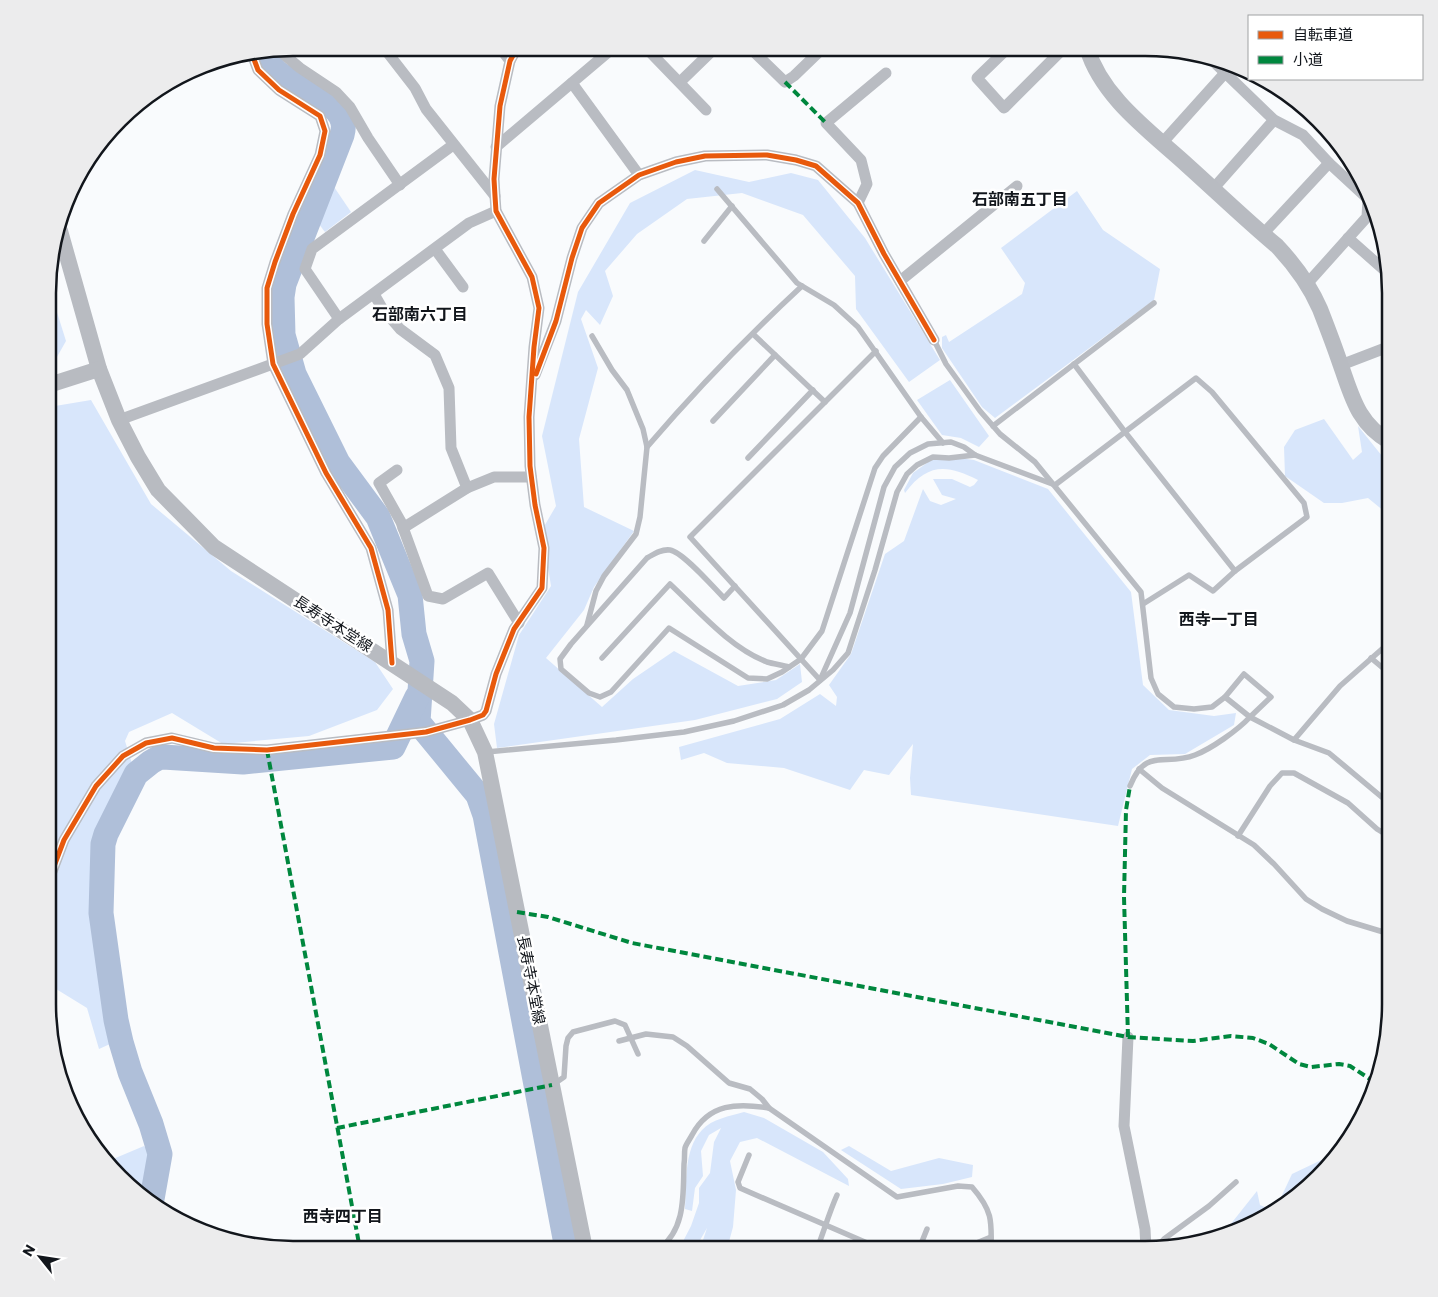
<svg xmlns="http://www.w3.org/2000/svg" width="1438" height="1297" font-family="Poppins,'Noto Sans JP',sans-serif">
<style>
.green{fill:#d8e6fb}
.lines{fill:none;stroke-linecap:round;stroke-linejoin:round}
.river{stroke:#afbfd9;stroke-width:25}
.lane{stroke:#b9bcc2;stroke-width:5.5}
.street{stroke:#b9bcc2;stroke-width:11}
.secondary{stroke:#b8bbc1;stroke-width:16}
.quiet{stroke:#00873e;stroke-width:4;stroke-dasharray:8 4;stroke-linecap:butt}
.cycleway-casing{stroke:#fff;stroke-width:8}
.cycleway{stroke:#e8590c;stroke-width:5}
.labels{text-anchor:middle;stroke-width:5;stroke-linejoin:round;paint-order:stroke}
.street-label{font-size:15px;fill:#12161c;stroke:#fff}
.neighbourhood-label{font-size:16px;font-weight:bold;fill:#12161c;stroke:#fff}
.rim{fill:none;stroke:#12161c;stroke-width:2.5}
</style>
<rect width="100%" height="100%" fill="#f9fbfd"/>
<g class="green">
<path d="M1255,79H1261L1329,131L1346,157L1307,116Z"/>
<path d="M695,170L749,182L791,173L818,180L865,238L940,360L909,382L856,309L855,276L803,215L742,193L687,199L637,234L605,271L613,296L600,325L586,310L581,319L598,368L579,439L584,507L634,531L594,587L584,610L546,658L602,707L633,679L674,651L738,686L776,680L800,664L802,682L777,699L695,720L497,748L494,724L519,635L551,586L542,530L556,506L542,436L578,292L630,203Z"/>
<path d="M330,181L351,212L325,232L315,219Z"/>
<path d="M1077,191L1103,230L1160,269L1154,300L995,418L982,407L942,348V337L946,335L949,342L1022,294L1025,283L1001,248Z"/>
<path d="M50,290L66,341L53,364L49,365Z"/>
<path d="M950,380L989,436L979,447L961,438L942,435L917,400Z"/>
<path d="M91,400L151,504L231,571L375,662L393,689L377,710L309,736L223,744L172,713L129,732L125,741L139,786L105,848L121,1039L99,1049L87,1008L48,984L49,407Z"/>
<path d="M1324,419L1353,460L1362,452L1358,426L1382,456L1390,475V516L1368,498L1342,503H1324L1285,476L1284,447L1295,430Z"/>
<path d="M938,455L974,460L1048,489L1131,592L1143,685L1169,710L1214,716L1236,713L1234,725L1185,754L1150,755L1132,769L1118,826L911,795L910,778L913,744L889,775L864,770L850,790L784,768L727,763L704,753L681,760L679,747L780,719L820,694L836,706L837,697L829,685L851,654L885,554L904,541L923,489L930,501L941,505L956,499L942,495L933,479H952L970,487L974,485L978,480C947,464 927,463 905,493L904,490L913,473Z"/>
<path d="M744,1112L764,1118L823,1152L848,1179L849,1186L757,1138L740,1142L730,1161L736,1190L733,1227L727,1249H700L707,1228L695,1249H679L691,1226L699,1203V1188L710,1173L714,1142L721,1128L709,1135L701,1151L703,1176L695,1188L692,1211L685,1209C687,1184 683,1150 702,1130C712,1119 730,1116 744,1112Z"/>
<path d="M144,1146L164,1167L157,1203L109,1166L106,1162Z"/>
<path d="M849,1146L891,1171L939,1158L973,1165L972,1177L943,1184L901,1189L841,1150Z"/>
<path d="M1334,1154L1307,1188L1276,1208L1292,1174Z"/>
<path d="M1257,1191L1260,1205L1272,1210L1239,1231L1222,1235Z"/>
</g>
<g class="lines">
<g class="river">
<path d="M265,52C267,59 271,67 277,72C293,85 340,101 343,123C344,127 343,131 342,135L284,284L282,297L283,335L294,374L338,463L378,517L410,595L414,634L422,661L418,722L478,795L485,815L567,1249"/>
<path d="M152,1199L160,1154L151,1124L130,1072L121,1042L116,1020L101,913L103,844L106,834L136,774L151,762L158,758L163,757L243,762L393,747L417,697"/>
</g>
<g class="lane">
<path d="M717,189L797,283L834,305L858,327L921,417L943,443"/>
<path d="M704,241L732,206"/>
<path d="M753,334L825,402"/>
<path d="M934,340L946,364L980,411L1000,434L1035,462L1141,592L1151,678L1158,694L1174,707L1194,709L1212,707L1225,697L1250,717C1238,730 1211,749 1195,755C1165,767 1146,746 1130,786"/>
<path d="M1074,364L1125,432L1235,571"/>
<path d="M713,421L775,355"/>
<path d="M993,426L1154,303"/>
<path d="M647,447C695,391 748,336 802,286"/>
<path d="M748,458L813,390"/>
<path d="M735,586L724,598C713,587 683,552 670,550C661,549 654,554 647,558L571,644L560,659L561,669L589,693L600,697L611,692L669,628L748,678L767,679L782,672L801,659L822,631L875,468L883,456L921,417"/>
<path d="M587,625L596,591L604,576L636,534L640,517L647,447L643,429L627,390L612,370L592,336"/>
<path d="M602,658L670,584C699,611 729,647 767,662C774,664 782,665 789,667"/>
<path d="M1371,658L1390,674"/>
<path d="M820,680L850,613L884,487L895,467L910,453L928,444L951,442L964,447L975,455L1055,485L1196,378L1212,392L1304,503L1307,517L1235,571L1213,591L1189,575L1143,604"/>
<path d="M820,680L690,537L876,351"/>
<path d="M1225,697L1244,674L1271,697L1250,717L1294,740L1340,686L1390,642"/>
<path d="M1294,740L1329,753L1390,804"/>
<path d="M487,752L616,740L684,732L734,721L783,705L809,690L833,670L848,653L875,570L897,492L907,474L917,465L933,457L949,458L975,455"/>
<path d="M1139,769L1162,788L1254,845L1274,864L1306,899L1322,909L1347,921L1390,934"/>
<path d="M1238,836L1270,786L1282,773H1294L1348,803L1377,829L1390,837"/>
<path d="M619,1041L646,1034L673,1037L687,1046L729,1083L750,1089L762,1099L769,1108"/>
<path d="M554,1084L564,1077L566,1046L568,1038L573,1032L615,1021L625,1025L638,1054"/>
<path d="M749,1155L738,1182L740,1188L881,1249"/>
<path d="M659,1249C686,1229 683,1194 684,1164C685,1159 684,1153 685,1148C686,1144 690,1139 692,1135C709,1103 738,1103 769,1108L897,1197L958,1186L972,1187C992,1210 992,1220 991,1249"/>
<path d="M817,1249C824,1231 829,1213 837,1195"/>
<path d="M919,1249L927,1229"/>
<path d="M962,1249L991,1237"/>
<path d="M1155,1249L1164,1239L1209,1206L1236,1182"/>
</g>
<g class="street">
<path d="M384,48L415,88L426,109L495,196"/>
<path d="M500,48L510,61"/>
<path d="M646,48L706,110"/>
<path d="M750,48L785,82L794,76L823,48"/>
<path d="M1008,48L977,78L1004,108L1064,48"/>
<path d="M280,50L281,52L300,68L336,92L350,107L368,138L400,185"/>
<path d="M252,54L258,70L279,90L320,116L325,131L320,155L293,214L275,262L267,288V324L273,364L326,473L371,548L388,610L392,663"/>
<path d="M1214,62L1274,120L1303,135L1329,163L1368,199L1367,217L1306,285"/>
<path d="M680,82L715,48"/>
<path d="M572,83L639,175"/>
<path d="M1163,142L1225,73"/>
<path d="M496,147L613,48"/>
<path d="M1213,189L1274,120"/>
<path d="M858,203L867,184L861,160L826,123L886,73"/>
<path d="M1263,234L1329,163"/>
<path d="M1348,238L1390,275"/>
<path d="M435,249L463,287"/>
<path d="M900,281L1017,186"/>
<path d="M374,294L382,308L400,329L435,355L449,388L451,448L467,488"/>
<path d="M339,319L305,269L312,249L453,145"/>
<path d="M1341,365L1388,347L1390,343"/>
<path d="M535,375L556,321L572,258L582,228L599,203L639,175L676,162L705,156L767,155L796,160L816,166L858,203L884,254L934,340"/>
<path d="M119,420L300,354L339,319L469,223L496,211"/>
<path d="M397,470L379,483L401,522L428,596L443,599L488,573L519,623"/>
<path d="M403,528L467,488L494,477H531"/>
<path d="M48,882L64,840L96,786L123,756L146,743L172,738L214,748L267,750L426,732L470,720L483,715L486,711L496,674L514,629L542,588L544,548L535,505L530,466L529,417L534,347L539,308L532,277L496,211L495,196L494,179L500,106L510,61L517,48"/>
<path d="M1128,1037L1124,1126L1145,1229L1146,1249"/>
</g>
<g class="secondary">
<path d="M1087,48C1102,98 1151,132 1188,166C1218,193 1246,220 1277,246C1294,264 1310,286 1320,309C1327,327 1334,345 1340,363C1352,396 1357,423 1390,442"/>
<path d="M60,231L99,369L119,420L138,457L158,490L214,547L452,703L470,720L485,752L585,1249"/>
<path d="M49,385L99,369"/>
</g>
<g class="quiet">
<path d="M785,82L826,123"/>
<path d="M267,750L360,1249"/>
<path d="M517,912L548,917L632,943L1128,1037L1193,1041L1231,1036L1253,1038L1269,1044L1299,1064L1311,1067L1339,1064L1350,1066L1373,1081"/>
<path d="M1128,1037L1124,897L1126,810L1130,786"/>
<path d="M337,1128L552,1085"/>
</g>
<defs>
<g id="cycleway">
<path d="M252,54L258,70L279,90L320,116L325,131L320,155L293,214L275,262L267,288V324L273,364L326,473L371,548L388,610L392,663"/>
<path d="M536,374L556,321L572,258L582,228L599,203L639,175L676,162L705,156L767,155L796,160L816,166L858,203L884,254L934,340"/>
<path d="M48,882L64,840L96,786L123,756L146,743L172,738L214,748L267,750L426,732L470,720L483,715L486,711L496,674L514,629L542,588L544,548L535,505L530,466L529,417L534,347L539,308L532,277L496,211L495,196L494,179L500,106L510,61L517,48"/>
</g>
</defs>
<use href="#cycleway" class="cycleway-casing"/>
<use href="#cycleway" class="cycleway"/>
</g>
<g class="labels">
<g class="street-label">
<text transform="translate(333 624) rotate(33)" y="5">長寿寺本堂線</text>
<text transform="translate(531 980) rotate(79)" y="5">長寿寺本堂線</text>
</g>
<g class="neighbourhood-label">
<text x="1020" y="205">石部南五丁目</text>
<text x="420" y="320">石部南六丁目</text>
<text x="1219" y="625">西寺一丁目</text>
<text x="343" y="1222">西寺四丁目</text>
</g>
</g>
<path d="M0 0H1438V1297H0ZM293 56H1145A237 237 0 0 1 1382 293V1004A237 237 0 0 1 1145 1241H293A237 237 0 0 1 56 1004V293A237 237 0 0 1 293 56Z" fill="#ececed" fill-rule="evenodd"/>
<path class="rim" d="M293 56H1145A237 237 0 0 1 1382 293V1004A237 237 0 0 1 1145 1241H293A237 237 0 0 1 56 1004V293A237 237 0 0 1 293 56Z"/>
<rect x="1248" y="15" width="175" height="65" fill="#ffffff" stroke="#a0a2a4"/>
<rect x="1258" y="31" width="25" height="8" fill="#e8590c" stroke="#a0a2a4"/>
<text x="1293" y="40" font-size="15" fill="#12161c">自転車道</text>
<rect x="1258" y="56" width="25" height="8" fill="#00873e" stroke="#a0a2a4"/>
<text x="1293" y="65" font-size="15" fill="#12161c">小道</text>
<g transform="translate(40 1257) rotate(300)" stroke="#ffffff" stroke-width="4" paint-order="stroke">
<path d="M0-4L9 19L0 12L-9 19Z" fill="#12161c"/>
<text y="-8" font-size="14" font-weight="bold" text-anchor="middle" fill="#12161c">N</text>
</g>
</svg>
